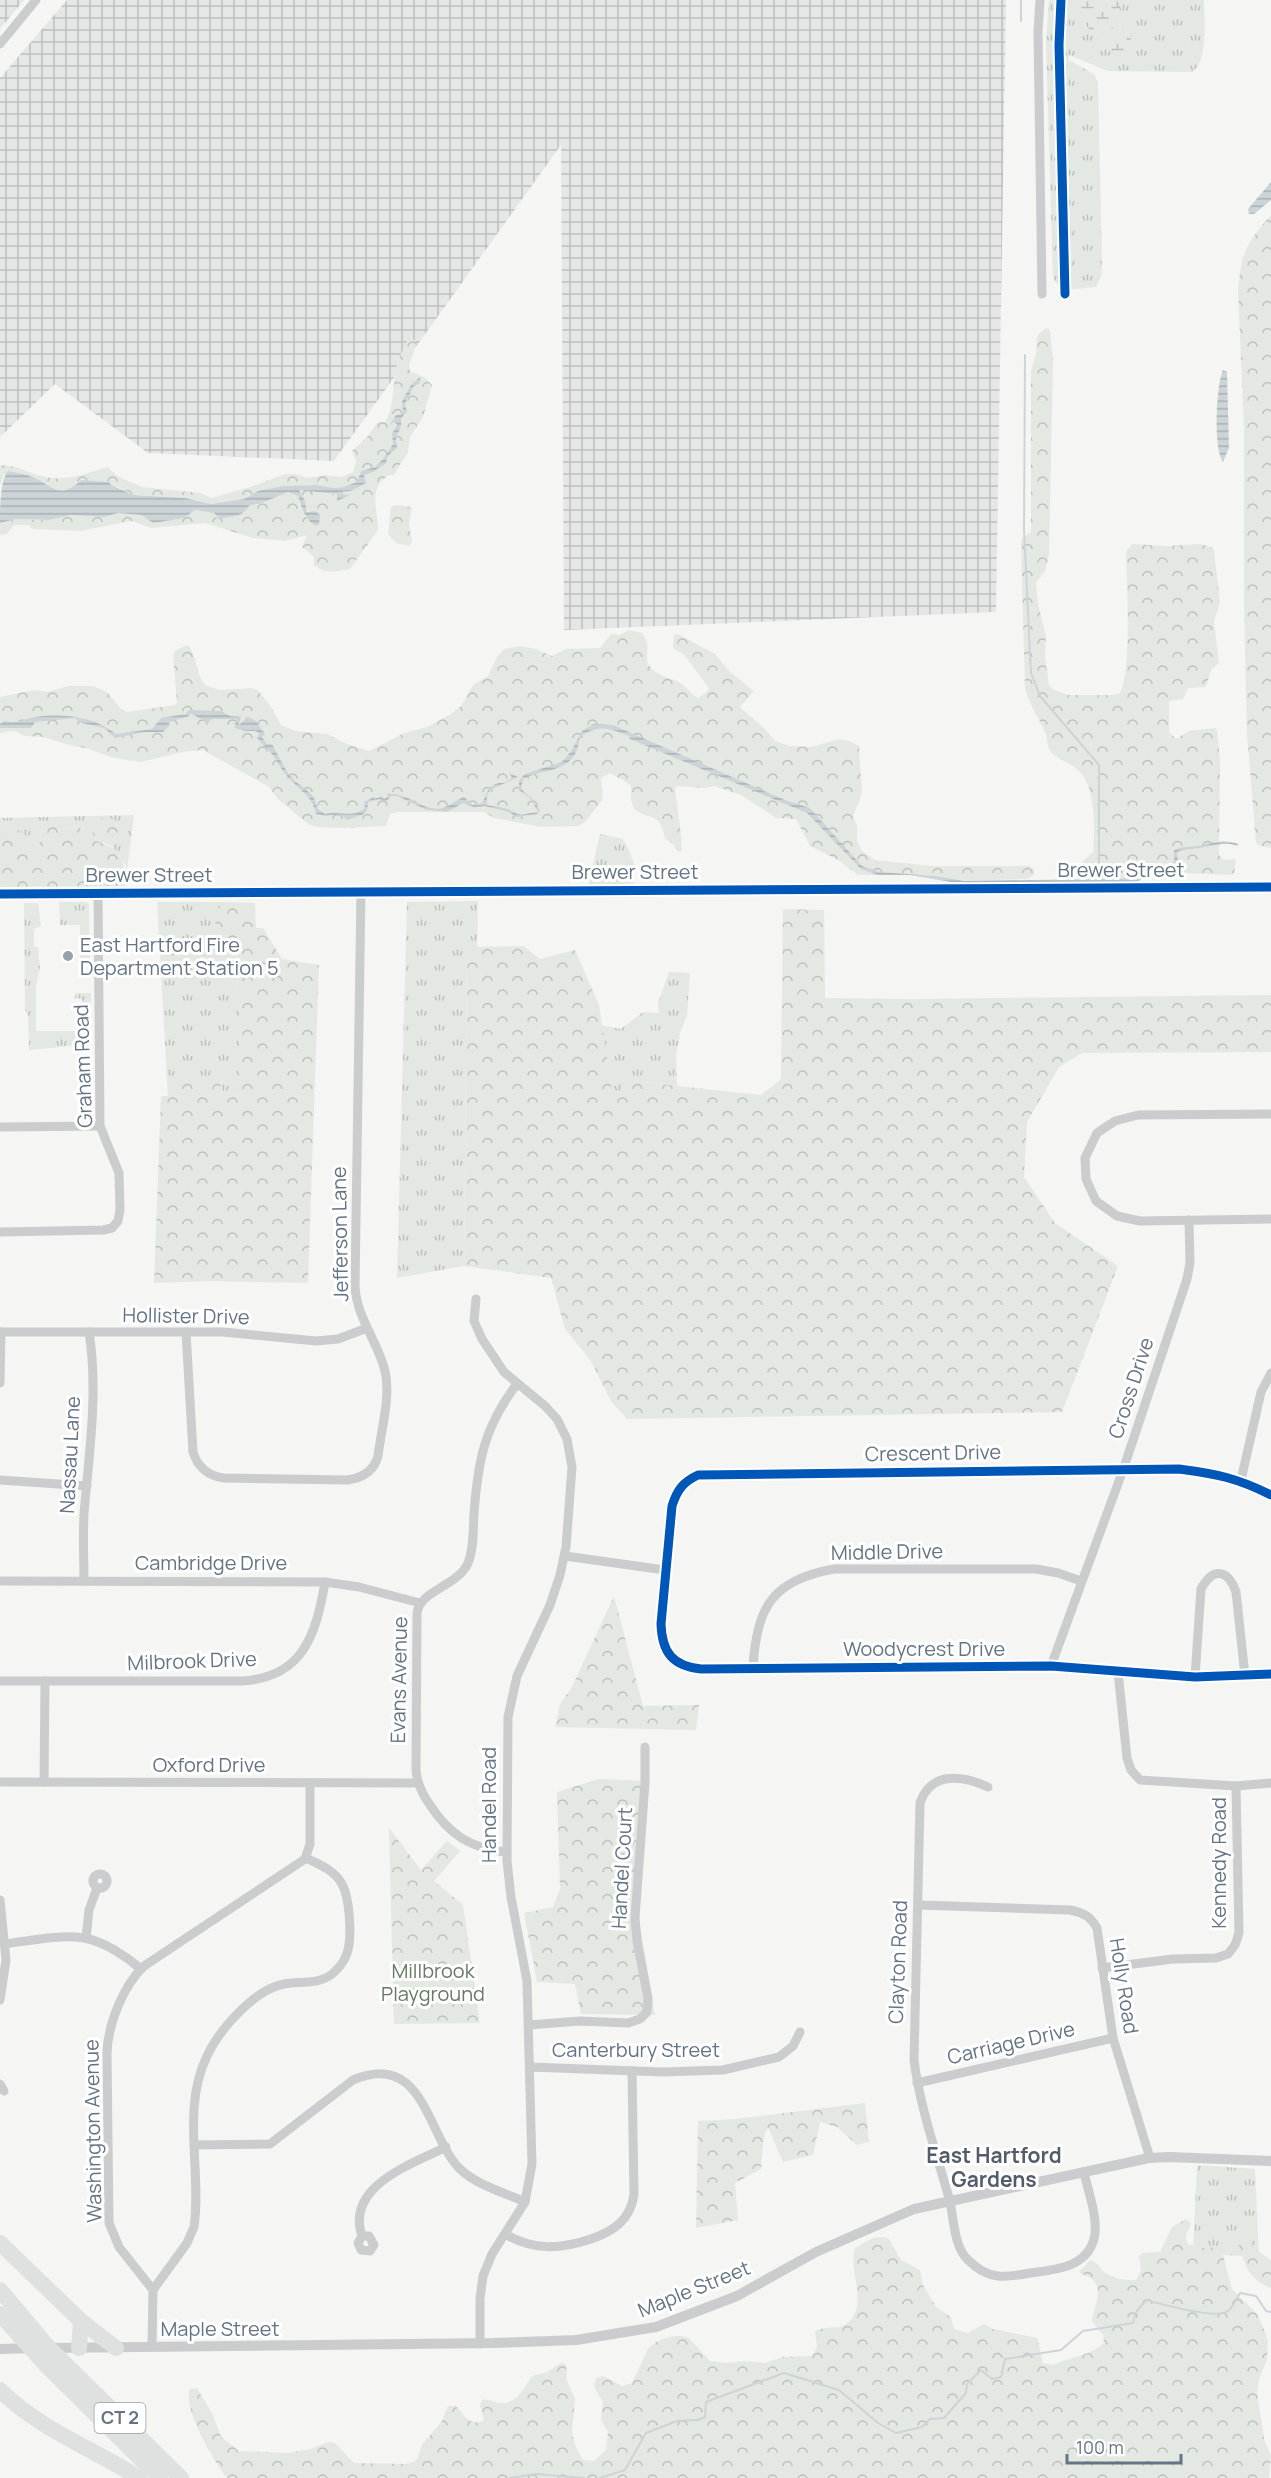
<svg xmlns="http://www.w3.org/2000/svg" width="1271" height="2478" font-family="Manrope,sans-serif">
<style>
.industrial{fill:url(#industrial-grid)}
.grass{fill:url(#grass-tufts)}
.forest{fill:url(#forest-crowns)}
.wetland{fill:url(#wetland-marsh)}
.water{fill:url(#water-rules)}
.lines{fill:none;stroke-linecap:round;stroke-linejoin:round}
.stream{stroke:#cdd4d7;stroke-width:2}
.minor{stroke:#cacccd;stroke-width:9}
.tertiary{stroke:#cacccd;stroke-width:10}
.secondary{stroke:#dfe0e0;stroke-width:12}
.motorway{stroke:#dfe0e0;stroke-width:16}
.cycleway-casing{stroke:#fff;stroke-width:13}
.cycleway{stroke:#0057b8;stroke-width:9}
.poi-dot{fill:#97a1ab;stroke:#fff;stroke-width:2}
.labels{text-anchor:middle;stroke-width:6;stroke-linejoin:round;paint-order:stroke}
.shield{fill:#fff;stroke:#939ea9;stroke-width:1.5}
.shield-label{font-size:18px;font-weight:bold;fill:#657484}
.street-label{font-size:20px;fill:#657484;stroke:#fff}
.poi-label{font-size:20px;fill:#657484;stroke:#fff;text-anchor:start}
.park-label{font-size:20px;fill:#677b64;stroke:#fff}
.neighbourhood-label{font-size:21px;font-weight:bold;fill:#535d69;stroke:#fff}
</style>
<defs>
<pattern id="industrial-grid" width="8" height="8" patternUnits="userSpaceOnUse" patternTransform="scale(1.5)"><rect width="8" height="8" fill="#e5e7e6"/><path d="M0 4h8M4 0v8" fill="none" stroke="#bdc0c0"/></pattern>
<pattern id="grass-tufts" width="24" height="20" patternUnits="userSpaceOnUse" patternTransform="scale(1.5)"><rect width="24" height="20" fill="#e4e8e2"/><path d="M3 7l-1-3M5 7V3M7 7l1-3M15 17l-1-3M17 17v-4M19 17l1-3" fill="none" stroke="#bcc1bd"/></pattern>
<pattern id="forest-crowns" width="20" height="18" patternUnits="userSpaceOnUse" patternTransform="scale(1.5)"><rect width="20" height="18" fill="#e4e8e2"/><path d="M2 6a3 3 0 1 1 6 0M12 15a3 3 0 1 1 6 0" fill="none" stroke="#bcc1bd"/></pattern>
<pattern id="wetland-marsh" width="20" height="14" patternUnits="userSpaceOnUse" patternTransform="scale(1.5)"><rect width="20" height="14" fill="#e4e8e2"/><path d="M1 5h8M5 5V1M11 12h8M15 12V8" fill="none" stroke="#bcc1bd"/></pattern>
<pattern id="water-rules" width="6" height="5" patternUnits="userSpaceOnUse" patternTransform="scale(1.5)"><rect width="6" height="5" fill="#cdd4d7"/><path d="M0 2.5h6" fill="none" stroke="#aab1b4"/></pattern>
</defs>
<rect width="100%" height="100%" fill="#f5f5f4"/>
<g class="industrial">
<path d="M0,0H24L0,29Z"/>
<path d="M67,0H1006L996,612L564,630L561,145L334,461L148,453L55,384L0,437V78Z"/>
</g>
<g class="grass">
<path d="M1049,0H1204C1204,18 1209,61 1192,72L1108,71L1069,55V60L1095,75L1098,83L1102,268L1101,277L1096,287C1080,288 1061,294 1053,278L1046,43Z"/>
<path d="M134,815L125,886L126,865L112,846L90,838L79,827L59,829L42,827L40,842L33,846L2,835L0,839V818Z"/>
<path d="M600,834L623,839C633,855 636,868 633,886L588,887Z"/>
<path d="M478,901L477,947L467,948L464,1266L397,1278L407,902Z"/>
<path d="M59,902H86L89,904L90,964L80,962V925H60Z"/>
<path d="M157,902H226L218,910L223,938V955L228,976L239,990V1095L222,1098L220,1079H167Z"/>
<path d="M24,903H38L41,926L34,929V947H38L40,967L36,986V1031H90L91,1044L29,1050L28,1016L25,1009Z"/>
<path d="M669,972L690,973L687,1015L680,1033L676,1056L677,1086L621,1080V1092L612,1091L601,1025L621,1029L643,1012L659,1013L658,1003Z"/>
<path d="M75,993H91V1020L76,1021V1012L82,1011V999L75,998Z"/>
<path d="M1197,2165L1255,2169L1259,2257L1193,2253Z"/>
</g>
<g class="forest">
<path d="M1271,215V848L1260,846L1256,843L1247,734L1244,607V426L1238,291C1241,253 1246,243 1271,215Z"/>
<path d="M1046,328L1050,330L1053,360L1049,555L1045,571L1036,583L1038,604L1046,636L1045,657L1049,685L1052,689L1068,695H1115L1120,693C1132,670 1127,581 1126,552L1132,544L1168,546L1200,544L1211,547L1214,551L1220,602L1214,622L1219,663L1211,670L1206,687L1188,688L1183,699L1169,701V732L1176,739L1189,731L1215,728L1217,730L1220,760L1219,855L1224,860L1236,859L1234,875L1158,872L1135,880H1105L1090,879L1078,875L1083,861L1093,852C1095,831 1096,786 1079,771C1071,763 1060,761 1052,753C1047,748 1048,742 1046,735C1040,719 1029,705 1025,688L1021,543L1022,538L1031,532V371L1036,354L1037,336Z"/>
<path d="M412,337L417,344L409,365L410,371L424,377L432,385L423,417L410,437L408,452L394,475H389C367,490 378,507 378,530L350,569C336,571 326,575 314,565V557L302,547L307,535L285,541L253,538L205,523L151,528L132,521L79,531L32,529L29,525H14L7,534L0,535V523L16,519L49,520L71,515L104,517L118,513L141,515L153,523L184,518L195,510L214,513L217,518C233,516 239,520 250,505L261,504L288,492L298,496L300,506L308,520L311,513L305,509L299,490L304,489L345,496L346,495L339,494V492L351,491L363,481L364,475L373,472L397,448L396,437L401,427V419L406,415L405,404L419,377L402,401L403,415L393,422L397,423L392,434L393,444L383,459L375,467L361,471L357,482L343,487L334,488L316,485L283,486L249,495L245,499L211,504L185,498L134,495L118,487L81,480C57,503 52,483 33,477C24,474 13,475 4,474L0,486V465C19,465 33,476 51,478C70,480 88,473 107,467L119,477L142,487L200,493L212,498L253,486L285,474H295L308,478L325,475L342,477L353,472L356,461L352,451L367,437L378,422H385C399,400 388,367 406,346V342Z"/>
<path d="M395,505L412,507L409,524L412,541L410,546L396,543L388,534L391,507Z"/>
<path d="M629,630L642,633C653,648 643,656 649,665C656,677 673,677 683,685C688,689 691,694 698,698L708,691L709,688L684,655L673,648L674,635L678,634L715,654L729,671L754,691L740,707L764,728L775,741L789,746L811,747L839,739L849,741L859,746L862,793L853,816L857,826V841L862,851L875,860L932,866H1029L1034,869V874L1028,879L956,881L926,875H858L838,860L810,846L796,819L776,818L741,795L714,786L705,788L677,786L675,788C676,800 684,846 681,852L677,851L673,844L665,838C659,809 650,822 634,809L631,800V785L610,773L601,778L603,799L585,822L578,826L541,827L494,818L484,812H397L390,814L386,826L342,828L317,827L308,824L278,799L269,787L203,750L183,752L140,762L110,757L87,748L72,746L44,737L24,736L15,731L0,733V697L34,690L48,692L68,686H93L107,692L122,710L127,712L175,705L177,703L173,654L176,650L188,645C198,657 195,673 205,685L220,690L252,688L257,690L268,702L281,725L296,731L327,734L347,744L369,751L404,733L427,727L451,714L461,706L474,684L488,676L497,657L504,649L520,646L536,649L552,656L566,649L600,648L611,634L620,635Z"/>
<path d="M104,817L111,818L122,825L119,833L103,839C95,836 90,832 91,823Z"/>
<path d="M47,823L59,829L79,827C105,856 126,833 125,886L0,887V839L2,835L20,830L33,846L40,842L42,827Z"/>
<path d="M226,902L255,903L256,928H263L282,959L319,965L308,1283L209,1281L154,1283L161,1096H168L167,1079H220L222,1098L239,1095V990L228,976L223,955V938L215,926L218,910Z"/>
<path d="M783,909L824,910L825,998L912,999L1271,995V1052L1082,1053L1059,1067L1027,1122L1024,1177L1055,1223L1118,1266L1062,1412L627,1419L611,1401L591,1361L565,1329L551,1278L464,1266L467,947L524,946L540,959L575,950L599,1005L612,1091L621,1092V1080L761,1095L781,1079Z"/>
<path d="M614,1596L643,1706L699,1705L696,1730L555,1727L560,1704L572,1687Z"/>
<path d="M598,1779L649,1781L639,1919L655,2015L581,2014L575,1984L537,1982L524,1913L553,1907L560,1889L557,1792Z"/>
<path d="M389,1828L421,1870L447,1841L460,1851L434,1881L463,1905L480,2023L394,2024Z"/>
<path d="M865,2103L869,2142L857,2145L837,2127L820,2122L813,2155L783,2162L768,2127L764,2136L761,2169L735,2183L738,2220L696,2228L698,2121L735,2119Z"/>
<path d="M1186,2219L1191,2223C1189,2232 1183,2235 1188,2244L1202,2248L1221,2247L1232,2289L1258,2315L1268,2340L1267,2360L1259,2379L1257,2392L1264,2439L1271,2456L1269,2478H227C214,2462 182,2408 190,2389L197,2388L212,2413L221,2437L239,2451L289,2453L310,2449L329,2442L335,2443L354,2463L406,2464L414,2462L417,2459L422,2445L442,2421L448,2406H456C463,2415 472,2428 484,2420L480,2405L482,2400C489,2398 494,2403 501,2403C518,2404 524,2387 532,2376L547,2372L561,2363L566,2365L567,2381L575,2399L572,2432L575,2445L583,2460L594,2461L606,2450L608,2432L601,2420L603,2402L594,2387L596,2378L603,2376L622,2386L632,2383L648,2349C658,2338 675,2333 689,2338L710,2361L726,2363L745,2361L765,2363L783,2357L812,2356L817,2347L815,2331C827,2325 839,2330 846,2324C871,2305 847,2271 855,2248L873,2238L884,2237L889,2239L901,2260L920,2270L923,2285L936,2307L951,2317L954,2329L968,2333L984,2324L993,2329L1037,2338L1043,2363L1053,2365C1071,2356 1089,2357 1104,2343L1103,2335L1092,2321C1093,2307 1105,2292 1092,2279C1088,2276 1083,2276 1079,2272L1090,2260C1098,2262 1097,2265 1102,2270C1111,2279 1125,2280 1136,2280L1141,2271L1139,2256L1143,2253L1160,2252L1172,2227Z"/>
<path d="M1242,2234L1249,2239L1255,2249L1271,2260V2288C1248,2279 1245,2265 1238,2243Z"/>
</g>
<g class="wetland">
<path d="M1077,0H1118C1122,14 1120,24 1107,33C1085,36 1082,18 1077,0Z"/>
<path d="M1124,28L1130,29L1132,36L1126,51L1117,55L1112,54L1109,50L1114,36Z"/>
</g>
<g class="water">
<path d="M1271,182V200L1254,214H1249L1248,209Z"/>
<path d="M1223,370L1227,372L1229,448L1223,462C1213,450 1216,385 1223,370Z"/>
<path d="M420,377V383L414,386L405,404L407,412L401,419V427L396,437L397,448L388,456L386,463L373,472L364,475L366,483L351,491L340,492L339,494L350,495L337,501V494L299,490L305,501L307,512L315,511L320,515L319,524L317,526C306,522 301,507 298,496L288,492L260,504L250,505C239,520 234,515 219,519L214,513L195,510L184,518L153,523L141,515L118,513L104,517L71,515L49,520L16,519L0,523C0,508 0,480 8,471C16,473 27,474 35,478C54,487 60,500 81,480L109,482L111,485L134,495L185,498L211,504L244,499L258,491L283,486L316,485L334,488L343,487L357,482L361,471L375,467L383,459L393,444L392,434L397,424L393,422L390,425L396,415L403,414L402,401L411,385Z"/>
<path d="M189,710L221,711L230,716L241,717L238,726L247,717L255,720L265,734L262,737L267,744H272C278,755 284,769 292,778C302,788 316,793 317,808L325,814C342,810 351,819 365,808L364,802L374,797L375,799L381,796L384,799L388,797L387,794C406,792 419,808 437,809C447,809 455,800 464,797L473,805L482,803C488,793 488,782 504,783L512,778L509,773L518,777L490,790L487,795V805L508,809L519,815L538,812L531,799L519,790V781L525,774L562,762L572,750L582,731L593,724L613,725L785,800L810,808L862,866L879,872L936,876L964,881L1144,878L1174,862V850C1183,846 1189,847 1199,846C1214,843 1222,838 1238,844V846C1223,841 1215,846 1200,848C1192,849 1185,849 1177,852L1178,860L1172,867L1136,882L957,883L909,875H878L861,869L807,813L630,739L629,736C609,728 600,724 581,736C578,741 579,745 577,750C568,773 541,769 523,779L521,789L531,798L540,810L537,814L517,817L509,812L485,806L474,807L463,803L447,812L427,810L397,796H391L386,802L380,799L368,802L367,811L362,815L347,820L340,814L326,816L316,814C312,795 300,791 288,777C281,770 278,762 272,754C268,748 261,745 257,737L259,734L256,731H245L235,728L236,719H212L208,723L190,713L189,716L169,722V726L163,732H144L115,738L104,728L82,723L74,718L35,722L31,728H0V724L4,721C20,724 22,719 36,717C63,713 95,717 116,734L152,729L161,718L186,714Z"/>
</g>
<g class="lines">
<g class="stream">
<path d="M1021,0V21"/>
<path d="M1025,355L1024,530L1031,673L1040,696L1099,765V879"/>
<path d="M509,2478L536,2474L584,2478"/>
<path d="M600,2478L625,2470L646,2433L677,2421L698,2420L705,2417L706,2402L784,2373L839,2390L878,2423L896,2433L922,2427L930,2419L944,2418L966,2393L967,2384L981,2370L992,2379L1001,2377L1005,2359L1061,2350L1083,2331L1133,2323L1136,2312L1146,2300C1161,2304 1214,2319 1226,2312C1233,2309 1236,2299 1240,2293L1256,2296L1266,2311L1271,2312"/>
</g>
<g class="minor">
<path d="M1040,0L1038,32L1042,294"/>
<path d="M0,44L36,0"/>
<path d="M1271,1114L1138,1115L1115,1121L1097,1133L1085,1158L1086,1179L1096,1201L1117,1216L1140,1221L1271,1219"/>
<path d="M0,1127L100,1126"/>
<path d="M0,1232L103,1230L112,1228L118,1221L120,1210L119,1173L100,1126L98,893"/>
<path d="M476,1299L474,1321L482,1339L504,1372L545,1406L557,1419L567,1439L572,1467L566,1547L560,1575L550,1605L517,1676L508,1717L507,1861L511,1897L527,1981L532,2164L525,2202L492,2254L483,2276L480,2299V2344"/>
<path d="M0,1332H223L316,1341L338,1339L367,1328"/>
<path d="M186,1332L193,1452C198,1468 208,1476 224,1478L347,1480C363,1478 374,1471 378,1456C381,1430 391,1397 385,1371C378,1342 357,1318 355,1287L361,892"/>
<path d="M0,1383L1,1332"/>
<path d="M0,1480L87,1486"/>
<path d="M1241,1480L1261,1392L1271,1373"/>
<path d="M1271,1495C1237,1478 1217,1474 1179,1469L698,1475C683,1482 677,1490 672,1506L661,1624C662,1653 673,1666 701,1669L1051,1666L1195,1677L1271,1674"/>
<path d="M565,1556L665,1570"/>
<path d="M0,1581L325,1582L359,1587L420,1603"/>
<path d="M84,1581C84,1555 82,1528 85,1502C90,1447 98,1388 89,1332"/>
<path d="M1051,1666L1123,1470L1187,1279L1190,1263L1189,1220"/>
<path d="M753,1667C757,1607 772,1580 834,1569H1036L1058,1573L1081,1581"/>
<path d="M1118,1672L1127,1758L1131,1770L1140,1780L1236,1786L1271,1783"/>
<path d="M1195,1677L1201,1589C1213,1567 1228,1569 1236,1592L1245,1676"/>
<path d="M0,1681H241C303,1678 316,1635 325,1582"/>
<path d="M0,1782L418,1783"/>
<path d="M44,1782L45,1681"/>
<path d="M988,1787C962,1775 931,1771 920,1803L914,2060C920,2107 936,2152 949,2198C954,2216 953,2244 967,2259C975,2267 986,2275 998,2276C1008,2277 1020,2275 1030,2273C1054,2270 1086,2268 1094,2239C1099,2219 1088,2192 1084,2172"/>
<path d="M506,1852C471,1849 449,1834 430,1805C422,1794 417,1783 416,1770L417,1613C420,1590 457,1587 468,1563C474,1549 473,1529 474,1513C478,1461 484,1427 517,1384"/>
<circle cx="100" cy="1881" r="7"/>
<path d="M0,1900L6,1960L0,2000"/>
<path d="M919,1905L1070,1910C1084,1913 1090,1916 1097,1928L1113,2038L1150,2158"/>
<path d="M86,1938L89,1910L97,1888"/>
<path d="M4,1944C28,1941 61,1934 84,1938C103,1941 126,1956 141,1969"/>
<path d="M1102,1968L1173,1959L1216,1958L1228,1954L1235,1945L1239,1933L1236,1786"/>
<path d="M529,2025L580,2021L628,2023L640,2019L647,2012L648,1998L637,1941L635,1918L645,1783V1747"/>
<path d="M530,2067L663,2072L723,2070L779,2057L793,2046L800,2032"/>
<path d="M917,2083L1113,2038"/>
<path d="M0,2084L4,2091"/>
<path d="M195,2145L270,2144L353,2080C424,2050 427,2135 459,2168C476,2185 503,2192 525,2202"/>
<path d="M505,2234C533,2251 561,2249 591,2239C614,2231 630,2220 634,2195L632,2071"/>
<path d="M362,2236H369L374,2245L370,2251L361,2250L358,2243L362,2236C345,2186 412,2164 446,2147"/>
<path d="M153,2290L187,2243L194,2227C202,2171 181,2109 207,2056C219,2030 255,1989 284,1984C301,1981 318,1985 332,1974C338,1969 343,1963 346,1956C353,1940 350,1894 340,1881C332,1869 318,1864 306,1858"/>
<path d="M152,2347L153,2290L119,2247L109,2223L107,2053C108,2024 123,1986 144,1966L305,1859L310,1844V1783"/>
</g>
<g class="tertiary">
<path d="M47,2348L493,2343L576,2340L656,2327L737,2296L816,2252L914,2209L1149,2158L1169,2157L1271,2161"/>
<path d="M0,2349L32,2348"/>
</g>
<path class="secondary" d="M0,894L1271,887"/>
<g class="motorway">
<path d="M0,2243L81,2321L116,2348"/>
<path d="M0,2290L49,2348L181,2478"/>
<path d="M0,2314L46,2365L160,2478"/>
<path d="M79,2348L81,2321"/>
<path d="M0,2390C40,2430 92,2448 139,2478"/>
</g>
<defs>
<g id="cycleway">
<path d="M1061,0L1059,45L1065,294"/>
<path d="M0,894L1271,887"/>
<path d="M1271,1495C1237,1478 1217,1474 1179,1469L698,1475C683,1482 677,1490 672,1506L661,1624C662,1653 673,1666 701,1669L1051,1666L1195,1677L1271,1674"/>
</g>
</defs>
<use href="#cycleway" class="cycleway-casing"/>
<use href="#cycleway" class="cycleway"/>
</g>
<circle class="poi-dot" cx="68" cy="956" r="6"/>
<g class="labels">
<rect class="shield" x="94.5" y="2403" width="51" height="30" rx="4.5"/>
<g class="shield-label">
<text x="120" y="2424">CT 2</text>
</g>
<g class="street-label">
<text x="1121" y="877">Brewer Street</text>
<text x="635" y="879">Brewer Street</text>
<text x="149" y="882">Brewer Street</text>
<text transform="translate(83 1066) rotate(-92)" y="7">Graham Road</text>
<text transform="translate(340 1234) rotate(-91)" y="7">Jefferson Lane</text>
<text transform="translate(186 1316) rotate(1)" y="7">Hollister Drive</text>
<text transform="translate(1131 1388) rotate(-72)" y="7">Cross Drive</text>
<text transform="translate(933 1453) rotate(-1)" y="7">Crescent Drive</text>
<text transform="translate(70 1455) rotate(-87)" y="7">Nassau Lane</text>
<text transform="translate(887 1552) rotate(-1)" y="7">Middle Drive</text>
<text x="211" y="1570">Cambridge Drive</text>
<text x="924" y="1656">Woodycrest Drive</text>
<text transform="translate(192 1661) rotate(-2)" y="7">Milbrook Drive</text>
<text transform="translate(399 1680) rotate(-89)" y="7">Evans Avenue</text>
<text x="209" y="1772">Oxford Drive</text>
<text transform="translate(489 1805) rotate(-90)" y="7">Handel Road</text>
<text transform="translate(1219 1863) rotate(-90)" y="7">Kennedy Road</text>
<text transform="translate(622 1868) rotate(-87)" y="7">Handel Court</text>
<text transform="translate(898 1962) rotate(-88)" y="7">Clayton Road</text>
<text transform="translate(1124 1986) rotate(81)" y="7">Holly Road</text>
<text transform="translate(1011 2043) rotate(-13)" y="7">Carriage Drive</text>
<text x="636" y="2057">Canterbury Street</text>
<text transform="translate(93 2131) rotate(-91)" y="7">Washington Avenue</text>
<text transform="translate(694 2289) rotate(-22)" y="7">Maple Street</text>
<text x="220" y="2336">Maple Street</text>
</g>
<g class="poi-label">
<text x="80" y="952">East Hartford Fire<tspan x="80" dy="23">Department Station 5</tspan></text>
</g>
<g class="park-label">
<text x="433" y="1978">Millbrook<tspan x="433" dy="23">Playground</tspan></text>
</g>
<g class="neighbourhood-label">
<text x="994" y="2163">East Hartford<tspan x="994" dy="24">Gardens</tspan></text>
</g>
</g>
<path d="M1067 2454v9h114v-9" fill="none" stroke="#657484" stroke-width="3"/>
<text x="1076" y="2454" font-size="18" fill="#657484" stroke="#ffffff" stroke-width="4.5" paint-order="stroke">100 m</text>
</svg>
